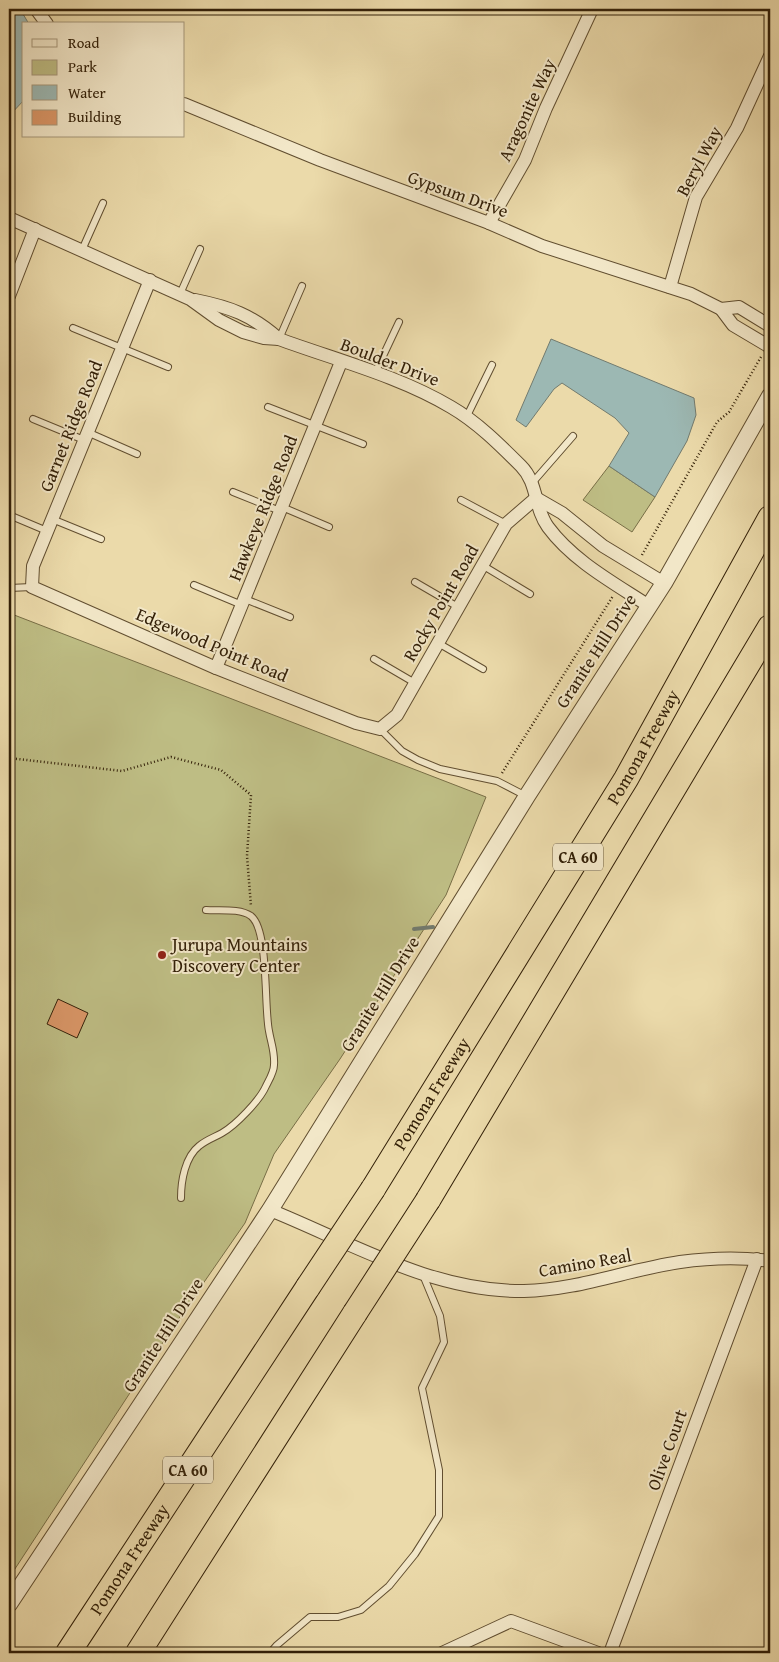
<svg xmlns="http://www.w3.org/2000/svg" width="779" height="1662" font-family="'Gentium Book Plus',serif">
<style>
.green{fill:#bebd84;stroke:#786e46}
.water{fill:#9cb8b3;stroke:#727b6f}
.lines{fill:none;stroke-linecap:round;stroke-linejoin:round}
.stream{stroke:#727b6f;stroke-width:4}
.building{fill:#da9667;stroke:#332008}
.service-casing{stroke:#614e30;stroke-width:8}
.minor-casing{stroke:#614e30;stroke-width:14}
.tertiary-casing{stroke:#614e30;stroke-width:18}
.motorway-casing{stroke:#332008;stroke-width:26}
.path{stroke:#332008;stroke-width:2.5;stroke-dasharray:1 2.5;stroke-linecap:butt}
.service{stroke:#f2e7c8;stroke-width:6}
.minor{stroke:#f2e7c8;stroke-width:12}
.tertiary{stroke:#f2e7c8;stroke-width:16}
.motorway{stroke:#ebdaaa;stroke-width:24}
.motorway-bridge-casing{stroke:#332008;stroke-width:26;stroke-linecap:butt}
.motorway-bridge{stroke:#ebdaaa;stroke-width:24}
.poi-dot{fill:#8f2418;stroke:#f2e7c8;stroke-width:2}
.labels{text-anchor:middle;stroke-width:4;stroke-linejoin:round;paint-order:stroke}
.shield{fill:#f2e7c8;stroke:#6c5c42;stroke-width:1}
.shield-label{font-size:16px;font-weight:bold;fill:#332008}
.street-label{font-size:18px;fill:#332008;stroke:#f2e7c8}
.poi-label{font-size:18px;fill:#332008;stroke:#f2e7c8;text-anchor:start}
</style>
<rect width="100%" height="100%" fill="#ebdaaa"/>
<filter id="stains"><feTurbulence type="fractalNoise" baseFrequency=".004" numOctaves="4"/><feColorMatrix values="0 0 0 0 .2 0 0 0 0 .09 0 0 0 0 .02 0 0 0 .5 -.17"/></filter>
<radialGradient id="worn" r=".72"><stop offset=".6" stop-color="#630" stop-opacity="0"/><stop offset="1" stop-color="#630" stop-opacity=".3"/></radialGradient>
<g class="green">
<path d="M609,466L655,497L632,532L583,500Z"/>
<path d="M9,613L486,797L446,895L340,1059L274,1154L245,1223L173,1327L9,1578Z"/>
</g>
<g class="water">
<path d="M9,9H20L29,24H24V100L9,116Z"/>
<path d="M551,339L694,398L696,415L687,441L655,497L609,466L629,433L615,418L562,383L554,389L526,427L516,420Z"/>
</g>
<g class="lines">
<path class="stream" d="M414,929L433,927"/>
</g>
<path class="building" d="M58,999L88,1013L77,1038L47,1024Z"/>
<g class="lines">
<defs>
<g id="service">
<path d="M82,250L103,203"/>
<path d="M180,294L200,249"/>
<path d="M73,328L168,367"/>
<path d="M279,339L302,286"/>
<path d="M375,373L399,322"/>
<path d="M268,407L363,444"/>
<path d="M466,418L492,365"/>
<path d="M33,419L84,440"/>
<path d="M87,432L137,454"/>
<path d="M533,482L573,436"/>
<path d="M233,492L280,511"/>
<path d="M461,500L506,524"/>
<path d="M282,507L329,527"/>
<path d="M9,515L47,531"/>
<path d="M52,519L101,539"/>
<path d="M482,565L530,594"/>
<path d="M415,582L458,607"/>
<path d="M194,585L242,605"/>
<path d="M9,588L32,587"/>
<path d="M245,599L290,617"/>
<path d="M438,643L483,669"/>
<path d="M374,659L415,683"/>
<path d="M380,729L402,751L418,760L440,769L497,781L526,796"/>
<path d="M181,1198C181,1181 185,1157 199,1146C206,1140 215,1137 222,1133C236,1125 260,1100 266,1086C269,1080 274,1072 274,1065C275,1052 271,1043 269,1031C264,1008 269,930 251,916C240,908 219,911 206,910"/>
<path d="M270,1653L277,1645L310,1617H338L361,1610L389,1586L415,1554L439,1516V1470L422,1388L444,1342L440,1316L423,1275"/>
</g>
<g id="minor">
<path d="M36,9L47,24"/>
<path d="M184,104L320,160L489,223L542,246L691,294L721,309L733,325L770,347"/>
<path d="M9,218L190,299L219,320L243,332L264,338L279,339C336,360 399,376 451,407C477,422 500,445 521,466C538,483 534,508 548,527C573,561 614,583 649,606"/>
<path d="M489,223L525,160L546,108L592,9"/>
<path d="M150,280L33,566L32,587L216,668L356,723L380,729L397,715L506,524L536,498"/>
<path d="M670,287L696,197L737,128L770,56"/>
<path d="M9,296L35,229"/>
<path d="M195,300C230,307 252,315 279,339"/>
<path d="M721,309L739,307L770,326"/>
<path d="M536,498L562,513L603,546L664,583"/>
<path d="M216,668L341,362"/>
<path d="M270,1210C352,1243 432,1292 524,1291C577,1290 627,1270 680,1262C709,1258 741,1257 770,1261"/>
<path d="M442,1653L511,1621L598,1653"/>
<path d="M610,1653L757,1259"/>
</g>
<path id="tertiary" d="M9,1604L270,1210L527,796L664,583L770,396"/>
<g id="motorway">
<path id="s1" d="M373,1189L626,779L770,518"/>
<path d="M428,1200L770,627"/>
<path id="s2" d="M68,1653L308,1287"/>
<path d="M138,1653L355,1313"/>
</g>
</defs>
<use href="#service" class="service-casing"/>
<use href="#minor" class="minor-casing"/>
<use href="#tertiary" class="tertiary-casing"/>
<use href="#motorway" class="motorway-casing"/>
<g class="path">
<path d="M642,555L717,422L729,412L761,357"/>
<path d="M9,758L122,771L171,757L221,770L251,795L247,856L251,906"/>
<path d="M502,773L613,596"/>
</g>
<use href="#service" class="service"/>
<use href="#minor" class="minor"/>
<use href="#tertiary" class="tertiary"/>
<use href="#motorway" class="motorway"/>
<defs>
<g id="motorway-bridge">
<path d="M308,1287L373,1189"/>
<path d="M355,1313L428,1200"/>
</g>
</defs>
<use href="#motorway-bridge" class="motorway-bridge-casing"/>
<use href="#motorway-bridge" class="motorway-bridge"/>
</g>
<circle class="poi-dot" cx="162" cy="955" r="5"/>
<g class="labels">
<g class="shield">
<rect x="553" y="843.5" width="50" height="27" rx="4"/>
<rect x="163" y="1456.5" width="50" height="27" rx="4"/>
</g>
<g class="shield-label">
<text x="578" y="863">CA 60</text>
<text x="188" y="1476">CA 60</text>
</g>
<g class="street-label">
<text transform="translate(527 110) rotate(-65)" y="6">Aragonite Way</text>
<text transform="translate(699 161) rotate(-62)" y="6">Beryl Way</text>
<text transform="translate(458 194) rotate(20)" y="6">Gypsum Drive</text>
<text transform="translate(390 362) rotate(21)" y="6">Boulder Drive</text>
<text transform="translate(71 426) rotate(-68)" y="6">Garnet Ridge Road</text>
<text transform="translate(263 508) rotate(-68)" y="6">Hawkeye Ridge Road</text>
<text transform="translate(441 603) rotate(-60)" y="6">Rocky Point Road</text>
<text transform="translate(212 645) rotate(23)" y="6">Edgewood Point Road</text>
<text transform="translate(596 651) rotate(-57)" y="6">Granite Hill Drive</text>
<text dy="6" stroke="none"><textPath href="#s1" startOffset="518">Pomona Freeway</textPath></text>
<text transform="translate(380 994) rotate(-58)" y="6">Granite Hill Drive</text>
<text dy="6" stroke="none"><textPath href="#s1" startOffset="112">Pomona Freeway</textPath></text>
<text transform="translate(585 1263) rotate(-10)" y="6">Camino Real</text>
<text transform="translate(163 1335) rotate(-57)" y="6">Granite Hill Drive</text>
<text transform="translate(667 1450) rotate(-70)" y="6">Olive Court</text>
<text dy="6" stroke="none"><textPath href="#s2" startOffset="112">Pomona Freeway</textPath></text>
</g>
<g class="poi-label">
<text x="172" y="951">Jurupa Mountains<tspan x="172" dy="21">Discovery Center</tspan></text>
</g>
</g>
<rect width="779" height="1662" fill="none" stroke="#ebdaaa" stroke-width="30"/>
<rect x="10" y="10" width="759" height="1642" fill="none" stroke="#332008" stroke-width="2.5"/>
<rect x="15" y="15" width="749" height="1632" fill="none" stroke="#332008"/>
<rect x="22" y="22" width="162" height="115" fill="#f2e7c8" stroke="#a6977b"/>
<rect x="32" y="39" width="25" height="8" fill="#f2e7c8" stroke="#a6977b"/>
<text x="68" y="48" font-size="15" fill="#332008">Road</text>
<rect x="32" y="60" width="25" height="15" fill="#bebd84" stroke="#a6977b"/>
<text x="68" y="72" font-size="15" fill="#332008">Park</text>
<rect x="32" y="85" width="25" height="15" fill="#9cb8b3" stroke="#a6977b"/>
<text x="68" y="98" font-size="15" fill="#332008">Water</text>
<rect x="32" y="110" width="25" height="15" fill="#da9667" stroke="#a6977b"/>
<text x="68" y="122" font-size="15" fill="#332008">Building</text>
<rect width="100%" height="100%" filter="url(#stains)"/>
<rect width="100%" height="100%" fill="url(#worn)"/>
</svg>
